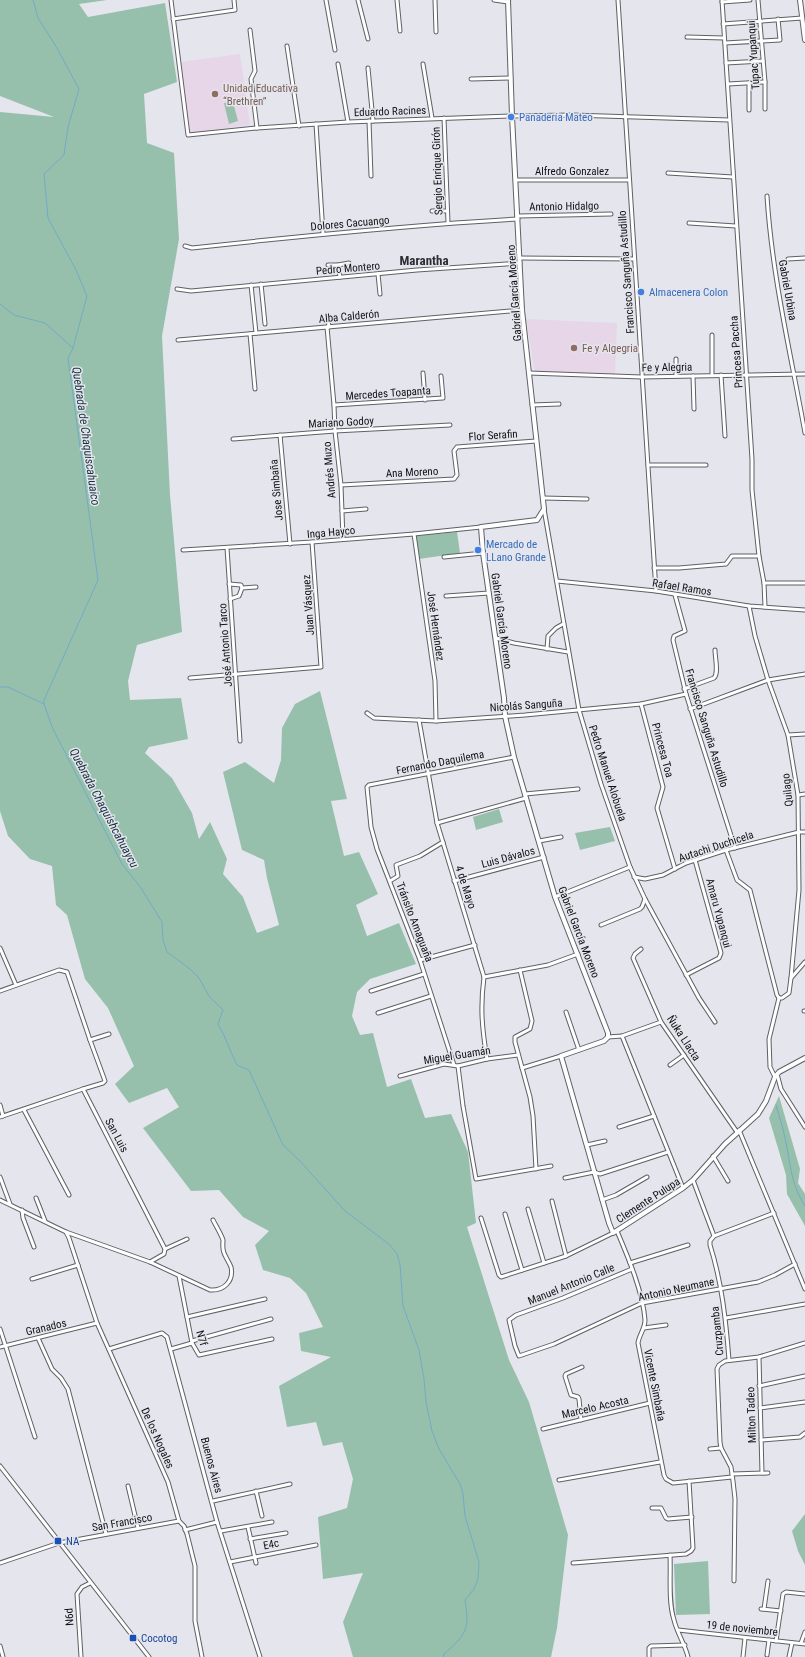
<svg xmlns="http://www.w3.org/2000/svg" width="805" height="1657" font-family="'Roboto Condensed',sans-serif">
<style>
.education{fill:#e7d6e7}
.green{fill:#96c0ac}
.lines{fill:none;stroke-linecap:round;stroke-linejoin:round}
.stream{stroke:#71abc7;stroke-width:1}
.street-casing{stroke:#5f5f66;stroke-width:5}
.secondary-casing{stroke:#5f5f66;stroke-width:6}
.street{stroke:#fff;stroke-width:3}
.secondary{stroke:#fff;stroke-width:4}
.education-dot{fill:#8d6e63;stroke:#e5e5ed;stroke-width:1.5}
.shop-dot{fill:#3f7fe0;stroke:#e5e5ed;stroke-width:1.5}
.transit-dot{fill:#1a4fb4;stroke:#e5e5ed;stroke-width:1.5}
.labels{text-anchor:middle;stroke-width:3;stroke-linejoin:round;paint-order:stroke}
.street-label{font-size:11px;fill:#101013;stroke:#e5e5ed}
.education-label{font-size:11px;fill:#785e54;stroke:#e5e5ed;text-anchor:start}
.shop-label{font-size:11px;fill:#366cbe;stroke:#e5e5ed;text-anchor:start}
.transit-label{font-size:11px;fill:#164399;stroke:#e5e5ed;text-anchor:start}
.water-label{font-size:12px;font-style:italic;fill:#15313e;stroke:#e5e5ed}
.quarter-label{font-size:13px;font-weight:bold;fill:#2e2d34;stroke:#e5e5ed}
</style>
<rect width="100%" height="100%" fill="#e5e5ed"/>
<g class="education">
<path d="M240,54L250,125L190,133L181,62Z"/>
<path d="M526,319L617,323L615,376L535,373Z"/>
</g>
<g class="green">
<path d="M0,0H107L79,4L88,17L165,3L177,82L144,94L147,143L174,153L179,239L162,336L170,495L182,632L137,645L128,681L130,700L181,698L188,739L149,747L145,753L172,778L192,813L199,839L210,822L227,859L223,874L243,897L257,933L279,925L267,878L264,860L242,850L223,772L245,762L274,783L281,760L282,728L295,704L320,691L347,799L331,801L344,856L359,852L378,894L356,905L367,936L399,923L416,964L370,979L357,992L352,1016L360,1035L373,1033L387,1087L411,1079L425,1118L451,1114L468,1152L476,1223L467,1227L509,1360L529,1402L568,1535L557,1628L551,1657H353L343,1622L363,1573L323,1579L318,1517L347,1508L353,1479L342,1442L323,1446L316,1422L287,1427L279,1386L331,1357L301,1351L299,1333L323,1327L306,1293L290,1278L263,1270L255,1245L269,1231L243,1217L219,1190L191,1191L143,1128L179,1107L167,1088L129,1103L115,1084L134,1066L108,1008L85,979L67,915L56,905L52,866L30,859L8,836L0,811V112L54,117L0,96Z"/>
<path d="M233,102L238,121L229,124L224,103Z"/>
<path d="M457,532L460,553L419,559L416,536Z"/>
<path d="M499,809L503,822L476,830L473,817Z"/>
<path d="M610,827L615,841L580,850L575,833Z"/>
<path d="M779,1096L800,1169L798,1183L805,1194V1226L787,1194L786,1175L769,1118Z"/>
<path d="M805,1514V1565L798,1551L792,1531Z"/>
<path d="M708,1561L710,1614L676,1615L674,1564Z"/>
</g>
<g class="lines">
<g class="stream">
<path d="M33,0L38,18L57,48L79,89L68,127L64,155L44,174L48,218L76,270L87,296L73,348L68,358L98,580L44,700V704L52,727L122,864L141,888L162,922L163,940L167,952L190,969L199,978L209,996L223,1010L218,1024C226,1037 230,1052 237,1065L249,1070L283,1145L299,1160L345,1211L390,1245L397,1254L400,1264L403,1306L419,1350L424,1379L426,1402L432,1431L439,1449L460,1484L463,1494L465,1516L479,1562L478,1579L474,1589L465,1600C470,1629 466,1635 444,1654L443,1657"/>
<path d="M0,304L14,315L45,323L73,348"/>
<path d="M0,687H8L44,704"/>
<path d="M776,1105C779,1116 783,1127 785,1138C791,1165 790,1182 805,1206"/>
</g>
<defs>
<g id="street">
<path d="M171,0L188,135L257,128L348,122L512,116L572,115L729,120"/>
<path d="M326,0L335,50"/>
<path d="M358,0L368,39"/>
<path d="M397,0L400,31"/>
<path d="M435,0L436,32"/>
<path d="M494,0L508,2"/>
<path d="M618,0L656,591"/>
<path d="M722,0L752,459V490L759,556L764,583L765,607"/>
<path d="M758,0L765,82V109"/>
<path d="M722,2L750,0"/>
<path d="M173,19L235,10L234,0"/>
<path d="M723,24L802,18"/>
<path d="M250,30L255,71L251,79L257,128"/>
<path d="M687,37L724,38"/>
<path d="M725,43L780,40L778,19"/>
<path d="M287,46L299,126"/>
<path d="M726,63L763,61"/>
<path d="M338,64L348,122"/>
<path d="M423,64L432,118"/>
<path d="M368,68L373,121"/>
<path d="M471,79L511,78"/>
<path d="M749,83V110"/>
<path d="M728,84L765,82"/>
<path d="M444,118L448,223"/>
<path d="M369,121L371,176"/>
<path d="M316,124L323,234"/>
<path d="M668,173L733,177"/>
<path d="M516,180H629"/>
<path d="M767,196C772,276 791,355 805,433"/>
<path d="M432,211H447"/>
<path d="M518,216L611,214"/>
<path d="M689,223L736,226"/>
<path d="M185,246L192,248C301,236 409,225 518,219"/>
<path d="M520,258L634,259"/>
<path d="M788,259L805,258"/>
<path d="M328,265H338"/>
<path d="M378,274L380,294"/>
<path d="M340,277L338,265L349,263"/>
<path d="M261,284L265,324"/>
<path d="M251,285L256,333"/>
<path d="M177,289L191,291L417,270L520,263"/>
<path d="M328,319L329,327"/>
<path d="M327,327L334,405L335,431L341,485L343,539"/>
<path d="M250,334L255,389"/>
<path d="M178,340L522,310"/>
<path d="M676,359V376"/>
<path d="M423,373L425,400"/>
<path d="M529,373L642,377L805,374"/>
<path d="M712,375V335"/>
<path d="M721,375L725,436"/>
<path d="M693,376L694,409"/>
<path d="M334,405L443,398L441,376"/>
<path d="M532,405L559,404"/>
<path d="M280,435L290,544"/>
<path d="M233,439L335,431L450,425"/>
<path d="M648,465H706"/>
<path d="M341,485L454,479L457,475L454,451L457,447L536,441"/>
<path d="M543,498L587,499"/>
<path d="M544,509L579,710L601,784L630,867L645,899L699,998L715,1022"/>
<path d="M342,511L366,509"/>
<path d="M414,534L435,681L436,721"/>
<path d="M227,548L240,741"/>
<path d="M183,550L312,542L414,534L481,527"/>
<path d="M444,557L483,553"/>
<path d="M654,568H679L726,564L732,556H759"/>
<path d="M557,581L656,591L749,606L805,610"/>
<path d="M764,583H805"/>
<path d="M229,584L241,585L242,588"/>
<path d="M675,595L685,631L674,636L673,640L686,694L735,848"/>
<path d="M446,596L489,593"/>
<path d="M230,599L239,596L242,588L256,587"/>
<path d="M749,606L755,636L768,680L788,735L798,795L799,890L791,978"/>
<path d="M496,638L514,643L568,652"/>
<path d="M547,649L548,636L556,628L563,624"/>
<path d="M190,678L321,667L312,542"/>
<path d="M684,689L714,678C719,673 715,658 715,650"/>
<path d="M641,704L663,787L657,808L675,869"/>
<path d="M690,709L768,680L805,674"/>
<path d="M367,713L374,718L436,721L525,715L641,704L686,694"/>
<path d="M419,720L437,823L484,977C480,1008 482,1028 487,1059"/>
<path d="M788,735L805,734"/>
<path d="M525,794L578,789"/>
<path d="M798,795L805,794"/>
<path d="M437,823L526,798"/>
<path d="M539,841L561,837"/>
<path d="M726,850L737,880L750,890L777,995L779,998"/>
<path d="M634,877L645,879L663,875L686,863L726,850L799,832H805"/>
<path d="M390,881L398,876L396,865L420,856L443,842"/>
<path d="M454,881L544,857"/>
<path d="M555,897L630,867"/>
<path d="M601,925L640,909L642,907L645,899"/>
<path d="M0,948L16,985"/>
<path d="M641,949L635,954L633,958L661,1022L737,1132"/>
<path d="M420,960L475,945"/>
<path d="M520,970L532,1021L530,1029L515,1037V1042L530,1097L533,1116L536,1169"/>
<path d="M686,975L719,958L721,953L695,860"/>
<path d="M484,977L548,965L578,954"/>
<path d="M0,991L59,970L67,972L90,1040L109,1034"/>
<path d="M371,991L424,974"/>
<path d="M779,998H782L789,993L791,978L805,962"/>
<path d="M804,1011H805"/>
<path d="M566,1012L579,1050"/>
<path d="M378,1013L431,996"/>
<path d="M622,1036L683,1188"/>
<path d="M608,1037L622,1036L661,1022"/>
<path d="M454,1065L420,960L377,849L371,827L367,787L369,785L514,757"/>
<path d="M670,1065L684,1055"/>
<path d="M458,1066L463,1106L476,1179L551,1166"/>
<path d="M522,1068L561,1056"/>
<path d="M777,1074L781,1089L805,1127"/>
<path d="M400,1076L444,1064L458,1066L487,1059L518,1055"/>
<path d="M775,1077L770,1067L769,1039L779,998"/>
<path d="M83,1089L103,1083L105,1081L90,1040"/>
<path d="M0,1105L3,1116"/>
<path d="M24,1110L69,1195"/>
<path d="M0,1117L83,1089L165,1249L164,1254L150,1262"/>
<path d="M619,1127L654,1116"/>
<path d="M739,1130L805,1289"/>
<path d="M587,1145L605,1141"/>
<path d="M713,1156L728,1181"/>
<path d="M0,1177L10,1204"/>
<path d="M565,1178L594,1172L600,1174L668,1152"/>
<path d="M693,1180L714,1236L710,1241V1245C722,1283 726,1321 729,1360"/>
<path d="M36,1198L45,1221"/>
<path d="M0,1200L66,1232L150,1262L210,1290C224,1291 234,1281 231,1267C229,1262 226,1258 224,1253C222,1248 223,1245 223,1240C221,1234 216,1226 213,1220"/>
<path d="M602,1200L616,1195L647,1177"/>
<path d="M552,1201L566,1256"/>
<path d="M528,1209L544,1263"/>
<path d="M22,1210L23,1218L34,1247"/>
<path d="M505,1214L522,1270"/>
<path d="M481,1218L499,1275L501,1277L566,1256L613,1233"/>
<path d="M617,1231C628,1257 643,1292 645,1320C645,1329 639,1335 638,1343L664,1475L666,1479L673,1483L732,1477"/>
<path d="M66,1232L69,1238L97,1323L168,1482L179,1521L184,1526L187,1534L195,1566V1621L202,1657"/>
<path d="M714,1236L774,1213"/>
<path d="M165,1249L187,1239"/>
<path d="M630,1263L688,1245"/>
<path d="M632,1269L563,1298L516,1315L509,1320L515,1346L519,1356L554,1344L642,1303L758,1282L775,1275L795,1264"/>
<path d="M179,1276L192,1343L199,1355L272,1339"/>
<path d="M32,1279L78,1265"/>
<path d="M187,1317L265,1299"/>
<path d="M726,1318L805,1304"/>
<path d="M644,1328L666,1325"/>
<path d="M0,1329L35,1437"/>
<path d="M38,1338L52,1369L61,1378L68,1389L106,1534"/>
<path d="M192,1341L271,1319"/>
<path d="M0,1347L97,1323"/>
<path d="M109,1349L162,1333L167,1337L217,1522L260,1657"/>
<path d="M171,1349L192,1343"/>
<path d="M759,1357L762,1473"/>
<path d="M759,1386L805,1376"/>
<path d="M760,1408L805,1402"/>
<path d="M581,1420L579,1399L578,1397L571,1395L565,1376L566,1374L582,1367"/>
<path d="M543,1429L650,1403"/>
<path d="M761,1440L800,1437L805,1433"/>
<path d="M710,1449L721,1448"/>
<path d="M0,1466L149,1657"/>
<path d="M732,1474L768,1473"/>
<path d="M559,1480L660,1462"/>
<path d="M128,1486L138,1528"/>
<path d="M256,1491L262,1516"/>
<path d="M213,1501L290,1484"/>
<path d="M652,1508H661L666,1518L668,1519L692,1517"/>
<path d="M248,1527L256,1563"/>
<path d="M185,1530L217,1522"/>
<path d="M221,1531L272,1522"/>
<path d="M250,1539L286,1533"/>
<path d="M670,1555C671,1575 668,1601 674,1620C677,1633 685,1644 688,1657"/>
<path d="M230,1562L316,1545"/>
<path d="M0,1563L59,1543L179,1521"/>
<path d="M573,1563L686,1554L691,1551L693,1548L689,1481"/>
<path d="M734,1581L735,1499L733,1481L731,1467L721,1448L720,1442L717,1369L719,1365L725,1361L759,1357L805,1343"/>
<path d="M761,1609L781,1611"/>
<path d="M764,1609L768,1581"/>
<path d="M678,1630L805,1644"/>
<path d="M776,1641L783,1594L786,1592L805,1594"/>
<path d="M801,1643L805,1632"/>
<path d="M0,1646L3,1657"/>
<path d="M767,1655L769,1640"/>
<path d="M81,1657L77,1594L82,1587L90,1583"/>
<path d="M649,1657V1648L651,1646L685,1645"/>
<path d="M743,1657L745,1638"/>
<path d="M789,1657L792,1643"/>
</g>
<g id="secondary">
<path d="M508,0L512,116L522,310L544,509L537,520L481,527L483,553L504,698L505,716L514,757L555,897L608,1033V1037L604,1041L561,1056L609,1223L613,1233L683,1188L693,1180L725,1144L758,1114L766,1101L775,1077L779,1072L805,1058"/>
<path d="M800,0L805,40"/>
</g>
</defs>
<use href="#street" class="street-casing"/>
<use href="#secondary" class="secondary-casing"/>
<use href="#street" class="street"/>
<use href="#secondary" class="secondary"/>
</g>
<g class="education-dot">
<circle cx="215" cy="94" r="4"/>
<circle cx="574" cy="348" r="4"/>
</g>
<g class="shop-dot">
<circle cx="511" cy="117" r="4"/>
<circle cx="641" cy="292" r="4"/>
<circle cx="478" cy="550" r="4"/>
</g>
<g class="transit-dot">
<rect x="54" y="1537" width="8" height="8" rx="2"/>
<rect x="129" y="1634" width="8" height="8" rx="2"/>
</g>
<g class="labels">
<g class="street-label">
<text transform="translate(753 55) rotate(-94)" y="4">Túpac Yupanqui</text>
<text transform="translate(390 111) rotate(-2)" y="4">Eduardo Racines</text>
<text transform="translate(437 171) rotate(-92)" y="4">Sergio Enrique Girón</text>
<text x="572" y="175">Alfredo Gonzalez</text>
<text transform="translate(564 206) rotate(-1)" y="4">Antonio Hidalgo</text>
<text transform="translate(350 223) rotate(-5)" y="4">Dolores Cacuango</text>
<text transform="translate(348 268) rotate(-5)" y="4">Pedro Montero</text>
<text transform="translate(626 272) rotate(-94)" y="4">Francisco Sanguña Astudillo</text>
<text transform="translate(788 290) rotate(80)" y="4">Gabriel Urbina</text>
<text transform="translate(514 293) rotate(-94)" y="4">Gabriel García Moreno</text>
<text transform="translate(349 316) rotate(-5)" y="4">Alba Calderón</text>
<text transform="translate(736 352) rotate(-94)" y="4">Princesa Paccha</text>
<text transform="translate(667 367) rotate(-1)" y="4">Fe y Alegria</text>
<text transform="translate(388 393) rotate(-4)" y="4">Mercedes Toapanta</text>
<text transform="translate(341 422) rotate(-3)" y="4">Mariano Godoy</text>
<text transform="translate(493 435) rotate(-4)" y="4">Flor Serafin</text>
<text transform="translate(329 470) rotate(-95)" y="4">Andrés Muzo</text>
<text transform="translate(412 472) rotate(-3)" y="4">Ana Moreno</text>
<text transform="translate(276 490) rotate(-95)" y="4">Jose Simbaña</text>
<text transform="translate(331 532) rotate(-5)" y="4">Inga Hayco</text>
<text transform="translate(682 587) rotate(9)" y="4">Rafael Ramos</text>
<text transform="translate(308 605) rotate(-94)" y="4">Juan Vásquez</text>
<text transform="translate(502 621) rotate(82)" y="4">Gabriel García Moreno</text>
<text transform="translate(436 626) rotate(82)" y="4">José Hernández</text>
<text transform="translate(225 645) rotate(-94)" y="4">José Antonio Tarco</text>
<text transform="translate(526 705) rotate(-4)" y="4">Nicolás Sanguña</text>
<text transform="translate(707 728) rotate(73)" y="4">Francisco Sanguña Astudillo</text>
<text transform="translate(663 750) rotate(75)" y="4">Princesa Toa</text>
<text transform="translate(440 762) rotate(-11)" y="4">Fernando Daquilema</text>
<text transform="translate(608 773) rotate(72)" y="4">Pedro Manuel Alobuela</text>
<text transform="translate(787 790) rotate(-96)" y="4">Quilago</text>
<text transform="translate(716 846) rotate(-18)" y="4">Autachi Duchicela</text>
<text transform="translate(508 857) rotate(-15)" y="4">Luis Dávalos</text>
<text transform="translate(466 887) rotate(72)" y="4">4 de Mayo</text>
<text transform="translate(719 913) rotate(75)" y="4">Amaru Yupanqui</text>
<text transform="translate(415 922) rotate(69)" y="4">Tránsito Amaguaña</text>
<text transform="translate(579 932) rotate(69)" y="4">Gabriel García Moreno</text>
<text transform="translate(684 1038) rotate(57)" y="4">Ñuka Llacta</text>
<text transform="translate(457 1055) rotate(-9)" y="4">Miguel Guamán</text>
<text transform="translate(117 1135) rotate(62)" y="4">San Luis</text>
<text transform="translate(648 1200) rotate(-33)" y="4">Clemente Pulupa</text>
<text transform="translate(571 1284) rotate(-22)" y="4">Manuel Antonio Calle</text>
<text transform="translate(676 1289) rotate(-12)" y="4">Antonio Neumane</text>
<text transform="translate(46 1327) rotate(-13)" y="4">Granados</text>
<text transform="translate(717 1331) rotate(-96)" y="4">Cruzpamba</text>
<text transform="translate(202 1338) rotate(73)" y="4">N7f</text>
<text transform="translate(655 1385) rotate(79)" y="4">Vicente Simbaña</text>
<text transform="translate(595 1407) rotate(-13)" y="4">Marcelo Acosta</text>
<text transform="translate(751 1415) rotate(-92)" y="4">Milton Tadeo</text>
<text transform="translate(158 1438) rotate(66)" y="4">De los Nogales</text>
<text transform="translate(212 1465) rotate(75)" y="4">Buenos Aires</text>
<text transform="translate(122 1522) rotate(-10)" y="4">San Francisco</text>
<text transform="translate(271 1544) rotate(-11)" y="4">E4c</text>
<text transform="translate(69 1617) rotate(-94)" y="4">N6d</text>
<text transform="translate(742 1628) rotate(6)" y="4">19 de noviembre</text>
</g>
<g class="education-label">
<text x="223" y="92">Unidad Educativa<tspan x="223" dy="13">“Brethren”</tspan></text>
<text x="582" y="352">Fe y Algegria</text>
</g>
<g class="shop-label">
<text x="519" y="121">Panadería Mateo</text>
<text x="649" y="296">Almacenera Colon</text>
<text x="486" y="548">Mercado de<tspan x="486" dy="13">LLano Grande</tspan></text>
</g>
<g class="transit-label">
<text x="66" y="1545">NA</text>
<text x="141" y="1642">Cocotog</text>
</g>
<g class="water-label">
<text transform="translate(86 436) rotate(82)" y="4">Quebrada de Chaquiscahuaico</text>
<text transform="translate(104 808) rotate(62)" y="4">Quebrada Chaquishcahuaycu</text>
</g>
<g class="quarter-label">
<text x="424" y="265">Marantha</text>
</g>
</g>
</svg>
